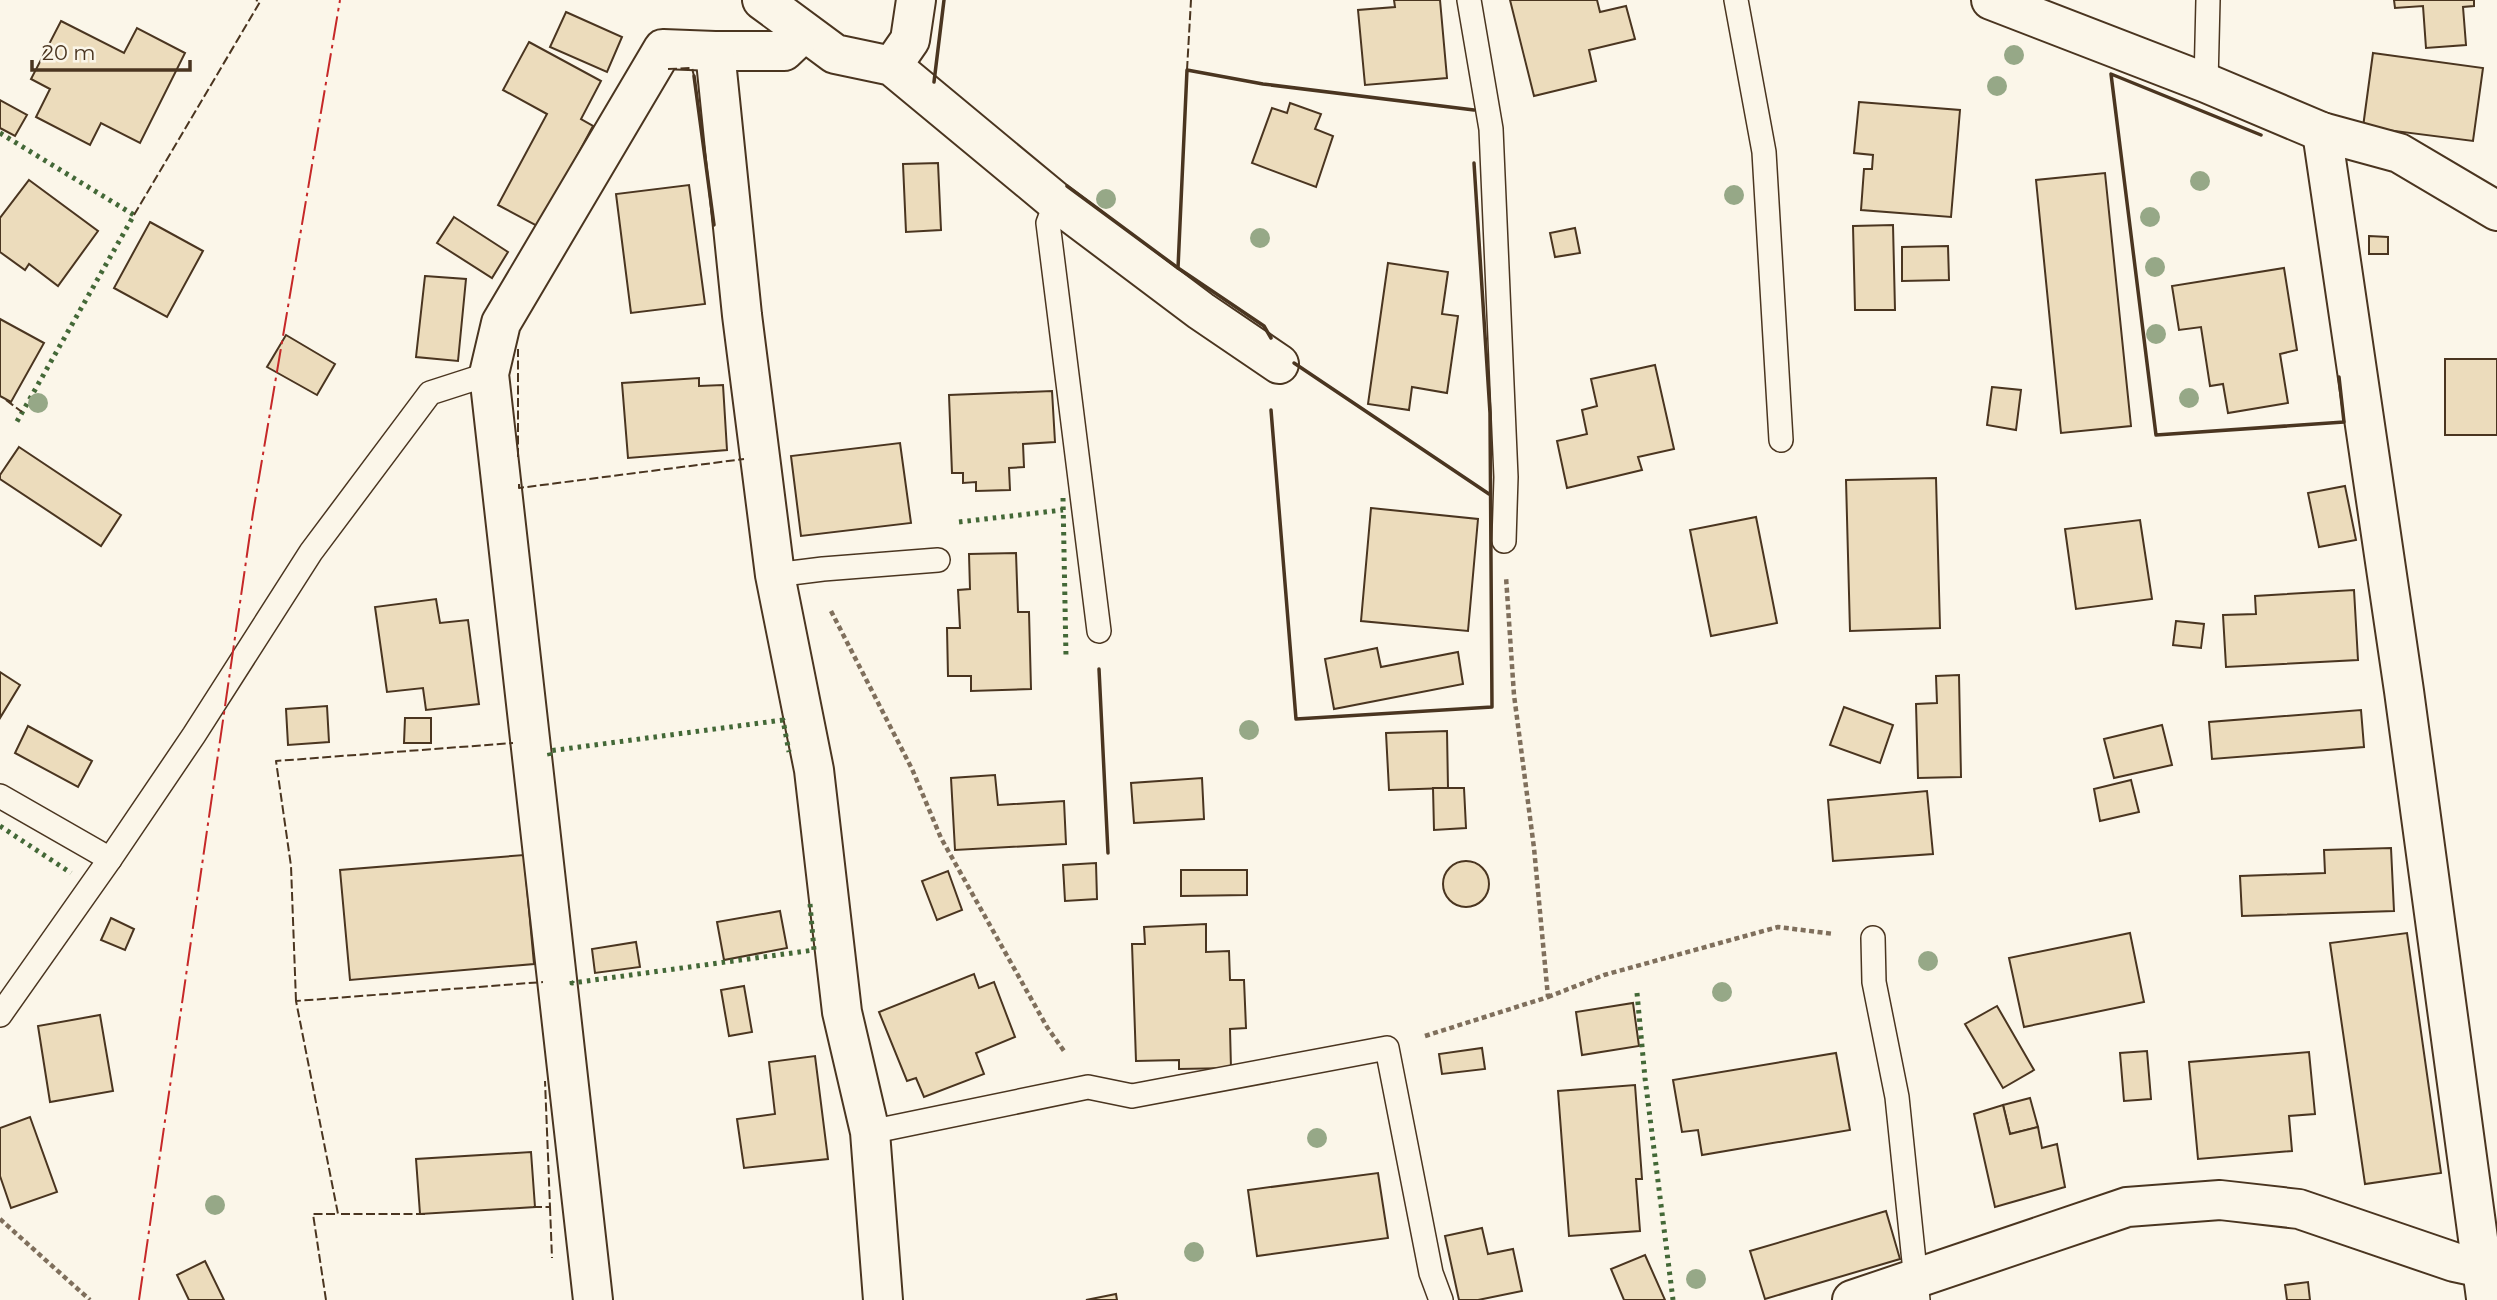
<svg xmlns="http://www.w3.org/2000/svg" width="2497" height="1300" font-family="Montserrat,sans-serif">
<style>
.building{fill:#ecdcbc;stroke:#4a3520;stroke-width:2}
.lines{fill:none;stroke-linecap:round;stroke-linejoin:round}
.lane-casing{stroke:#4a3520;stroke-width:26}
.street-casing{stroke:#4a3520;stroke-width:42}
.path{stroke:#7f6f5c;stroke-width:4.5;stroke-dasharray:5 3.5;stroke-linecap:butt}
.lane{stroke:#fbf6e9;stroke-width:23}
.street{stroke:#fbf6e9;stroke-width:38}
.hedge{stroke:#436837;stroke-width:5;stroke-dasharray:3.5 5;stroke-linecap:butt}
.fence{stroke:#4a3520;stroke-width:2;stroke-dasharray:9 3.5;stroke-linecap:butt}
.wall{stroke:#4a3520;stroke-width:3.5}
.power{stroke:#c62828;stroke-width:2;stroke-dasharray:24 5 3.5 5;stroke-linecap:butt}
.tree{fill:#96a887}
</style>
<rect width="100%" height="100%" fill="#fbf6e9"/>
<g class="building">
<path d="M1394,0H1440L1447,78L1365,85L1358,10L1395,7Z"/>
<path d="M1510,0H1597L1600,12L1626,6L1635,39L1589,50L1596,81L1534,96Z"/>
<path d="M2394,0H2474V6L2463,7L2466,45L2426,48L2423,6L2395,8Z"/>
<path d="M566,12L622,37L607,72L550,47Z"/>
<path d="M61,21L124,53L137,28L185,53L140,143L101,123L90,145L36,117L50,89L31,79Z"/>
<path d="M529,42L601,81L581,119L593,126L539,227L498,205L547,114L503,90Z"/>
<path d="M2373,53L2483,68L2473,141L2363,127Z"/>
<path d="M0,100L27,115L15,136L0,128Z"/>
<path d="M1859,102L1960,110L1951,217L1861,210L1864,169H1872L1873,155L1854,153Z"/>
<path d="M1290,103L1321,114L1315,129L1333,136L1316,187L1252,163L1272,108L1287,113Z"/>
<path d="M938,163L941,230L906,232L903,164Z"/>
<path d="M2105,173L2131,426L2061,433L2036,180Z"/>
<path d="M29,180L98,231L58,286L29,264L25,270L0,252V218Z"/>
<path d="M689,185L705,304L631,313L616,194Z"/>
<path d="M454,217L508,252L492,278L437,243Z"/>
<path d="M150,222L203,251L167,317L114,288Z"/>
<path d="M1893,225L1895,310H1855L1853,226Z"/>
<path d="M1575,228L1580,253L1555,257L1550,233Z"/>
<path d="M2369,236L2388,237V254H2369Z"/>
<path d="M1948,246L1949,280L1902,281V247Z"/>
<path d="M1388,263L1448,272L1442,314L1458,316L1447,393L1412,387L1409,410L1368,404Z"/>
<path d="M2284,268L2297,350L2280,354L2288,403L2228,413L2223,384L2210,386L2201,327L2179,330L2172,286Z"/>
<path d="M425,276L466,279L458,361L416,357Z"/>
<path d="M0,319L44,343L11,402L0,396Z"/>
<path d="M286,335L335,364L317,395L267,367Z"/>
<rect x="2445" y="359" width="52" height="76"/>
<path d="M1655,365L1674,449L1638,457L1642,470L1567,488L1557,441L1587,434L1582,410L1597,406L1591,379Z"/>
<path d="M699,378V386L723,385L727,450L628,458L622,383Z"/>
<path d="M1992,387L2021,390L2016,430L1987,425Z"/>
<path d="M1052,391L1055,442L1023,444L1024,467L1009,468L1010,490L976,491V482L963,483V473H952L949,395Z"/>
<path d="M900,443L911,523L801,536L791,456Z"/>
<path d="M19,447L121,515L101,546L0,479V475Z"/>
<path d="M1936,478L1940,628L1850,631L1846,480Z"/>
<path d="M2345,486L2356,540L2319,547L2308,493Z"/>
<path d="M1371,508L1478,519L1468,631L1361,621Z"/>
<path d="M1756,517L1777,623L1711,636L1690,530Z"/>
<path d="M2140,520L2152,599L2076,609L2065,529Z"/>
<path d="M1016,553L1018,612H1029L1031,689L971,691V676H948L947,628H960L958,590L970,589L969,554Z"/>
<path d="M2354,590L2358,660L2226,667L2223,615L2256,614L2255,596Z"/>
<path d="M436,599L440,623L468,620L479,704L426,710L423,688L387,692L375,607Z"/>
<path d="M2176,621L2204,624L2201,648L2173,645Z"/>
<path d="M1377,648L1381,667L1458,652L1463,684L1334,709L1325,659Z"/>
<path d="M0,672L20,685L0,718Z"/>
<path d="M1959,675L1961,777L1918,778L1916,704L1937,703L1936,676Z"/>
<path d="M327,706L329,742L288,745L286,709Z"/>
<path d="M1844,707L1893,725L1880,763L1830,745Z"/>
<path d="M2361,710L2364,747L2212,759L2209,722Z"/>
<path d="M405,718H431V743H404Z"/>
<path d="M2162,725L2172,765L2114,778L2104,739Z"/>
<path d="M28,726L92,761L78,787L15,753Z"/>
<path d="M1447,731L1448,788L1389,790L1386,733Z"/>
<path d="M995,775L998,805L1064,801L1066,844L955,850L951,778Z"/>
<path d="M1202,778L1204,819L1134,823L1131,783Z"/>
<path d="M2131,780L2139,812L2100,821L2094,789Z"/>
<path d="M1433,788H1464L1466,828L1434,830Z"/>
<path d="M1927,791L1933,854L1833,861L1828,800Z"/>
<path d="M2391,848L2394,911L2242,916L2240,876L2325,873L2324,850Z"/>
<path d="M524,855L534,964L350,980L340,870Z"/>
<circle cx="1466" cy="884" r="23"/>
<path d="M1096,863L1097,899L1065,901L1063,865Z"/>
<path d="M1181,870H1247V895L1181,896Z"/>
<path d="M948,871L962,910L937,920L922,881Z"/>
<path d="M780,911L787,948L724,960L717,922Z"/>
<path d="M111,918L134,929L125,950L101,940Z"/>
<path d="M1206,924V952L1229,951L1230,980H1244L1246,1028L1230,1029L1231,1068L1179,1069V1060L1136,1061L1132,944H1145L1144,927Z"/>
<path d="M2130,933L2144,1002L2024,1027L2009,958Z"/>
<path d="M2407,933L2441,1173L2365,1184L2330,943Z"/>
<path d="M636,942L640,967L595,973L592,949Z"/>
<path d="M974,974L979,988L994,982L1015,1037L976,1053L984,1074L924,1097L916,1078L907,1081L879,1012Z"/>
<path d="M744,986L752,1032L729,1036L721,990Z"/>
<path d="M1633,1003L1639,1046L1582,1055L1576,1012Z"/>
<path d="M1997,1006L2034,1070L2003,1088L1965,1024Z"/>
<path d="M100,1015L113,1091L50,1102L38,1026Z"/>
<path d="M1482,1048L1485,1069L1442,1074L1439,1054Z"/>
<path d="M2147,1051L2151,1099L2124,1101L2120,1053Z"/>
<path d="M2309,1052L2315,1114L2289,1116L2292,1151L2198,1159L2189,1062Z"/>
<path d="M1836,1053L1850,1130L1702,1155L1698,1130L1682,1132L1673,1080Z"/>
<path d="M815,1056L828,1159L744,1168L737,1119L775,1114L769,1062Z"/>
<path d="M1635,1085L1642,1179H1636L1640,1231L1569,1236L1558,1091Z"/>
<path d="M2030,1098L2038,1127L2010,1134L2003,1105Z"/>
<path d="M2003,1105L2010,1134L2038,1127L2042,1148L2057,1144L2065,1187L1995,1207L1974,1114Z"/>
<path d="M30,1117L57,1192L11,1208L0,1176V1128Z"/>
<path d="M531,1152L535,1207L420,1214L416,1159Z"/>
<path d="M1378,1173L1388,1238L1257,1256L1248,1190Z"/>
<path d="M1886,1211L1900,1259L1765,1299L1750,1251Z"/>
<path d="M1482,1228L1488,1254L1513,1249L1522,1291L1478,1300H1459L1445,1236Z"/>
<path d="M1645,1255L1665,1300H1624L1611,1269Z"/>
<path d="M205,1261L224,1300H189L177,1275Z"/>
<path d="M2308,1282L2310,1300H2287L2285,1285Z"/>
<path d="M1116,1294L1117,1300H1086Z"/>
</g>
<g class="lines">
<defs>
<g id="lane">
<path d="M1469,0L1491,129L1506,477L1504,541"/>
<path d="M1736,0L1764,152L1781,440"/>
<path d="M2206,83L2208,0"/>
<path d="M1056,202L1048,223L1099,631"/>
<path d="M775,575L823,569L938,560"/>
<path d="M0,796L110,859"/>
<path d="M1873,938L1874,982L1897,1097L1918,1300"/>
<path d="M0,1015L110,859L194,735L311,552L430,393L489,374"/>
<path d="M870,1132L1088,1087L1132,1096L1387,1048L1431,1273L1441,1300"/>
</g>
<g id="street">
<path d="M762,0L835,54L892,66L1056,202L1201,311L1279,364"/>
<path d="M1991,0L2206,83L2322,132L2399,153L2497,211"/>
<path d="M804,32L784,51H715L742,315L775,575L814,770L842,1012L870,1132L883,1300"/>
<path d="M892,66L910,40L916,0"/>
<path d="M2322,132L2404,691L2482,1268L2486,1298L2489,1300"/>
<path d="M593,1300L489,374L501,323L663,49L715,51"/>
<path d="M1852,1300L2127,1207L2220,1200L2299,1209L2454,1262L2482,1268"/>
</g>
</defs>
<use href="#lane" class="lane-casing"/>
<use href="#street" class="street-casing"/>
<g class="path">
<path d="M831,611L912,769L941,838L1047,1027L1064,1051"/>
<path d="M1548,997L1604,975L1778,927L1834,934"/>
<path d="M1425,1036L1548,997L1534,848L1514,695L1506,577"/>
<path d="M0,1219L90,1300"/>
</g>
<use href="#lane" class="lane"/>
<use href="#street" class="street"/>
<g class="hedge">
<path d="M0,133L134,215L15,425"/>
<path d="M1063,498L1066,657"/>
<path d="M959,522L1063,510"/>
<path d="M550,756L549,751L783,720L789,752"/>
<path d="M0,826L71,873"/>
<path d="M572,981V983L814,950L810,904"/>
<path d="M1637,993L1645,1078L1673,1300"/>
</g>
<g class="fence">
<path d="M668,69L692,68L694,76"/>
<path d="M1187,70L1191,0"/>
<path d="M134,215L260,2L256,0"/>
<path d="M6,400L22,412"/>
<path d="M518,457V349"/>
<path d="M519,484V488L744,459"/>
<path d="M296,1001L291,866L276,761L513,743"/>
<path d="M533,1207H550L545,1081"/>
<path d="M550,1207L552,1258"/>
<path d="M425,1214H338L296,1001L543,982"/>
<path d="M326,1300L313,1214H338"/>
</g>
<g class="wall">
<path d="M694,76L714,225"/>
<path d="M934,82L944,0"/>
<path d="M2261,135L2111,74L2156,435L2344,422L2339,377"/>
<path d="M1067,186L1178,268L1264,326L1271,338"/>
<path d="M1178,268L1187,70L1263,84L1474,110"/>
<path d="M1294,363L1489,494"/>
<path d="M1271,410L1296,719L1492,707L1490,413L1474,163"/>
<path d="M1099,669L1108,853"/>
</g>
<path class="power" d="M139,1300L253,513L340,0"/>
</g>
<g class="tree">
<circle cx="2014" cy="55" r="10"/>
<circle cx="1997" cy="86" r="10"/>
<circle cx="2200" cy="181" r="10"/>
<circle cx="1734" cy="195" r="10"/>
<circle cx="1106" cy="199" r="10"/>
<circle cx="2150" cy="217" r="10"/>
<circle cx="1260" cy="238" r="10"/>
<circle cx="2155" cy="267" r="10"/>
<circle cx="2156" cy="334" r="10"/>
<circle cx="2189" cy="398" r="10"/>
<circle cx="38" cy="403" r="10"/>
<circle cx="1249" cy="730" r="10"/>
<circle cx="1928" cy="961" r="10"/>
<circle cx="1722" cy="992" r="10"/>
<circle cx="1317" cy="1138" r="10"/>
<circle cx="215" cy="1205" r="10"/>
<circle cx="1194" cy="1252" r="10"/>
<circle cx="1696" cy="1279" r="10"/>
</g>
<path d="M32 60v10h158v-10" fill="none" stroke="#4a3520" stroke-width="3.5"/>
<text x="42" y="60" font-size="21" fill="#4a3520" stroke="#fbf6e9" stroke-width="5" paint-order="stroke">20 m</text>
</svg>
